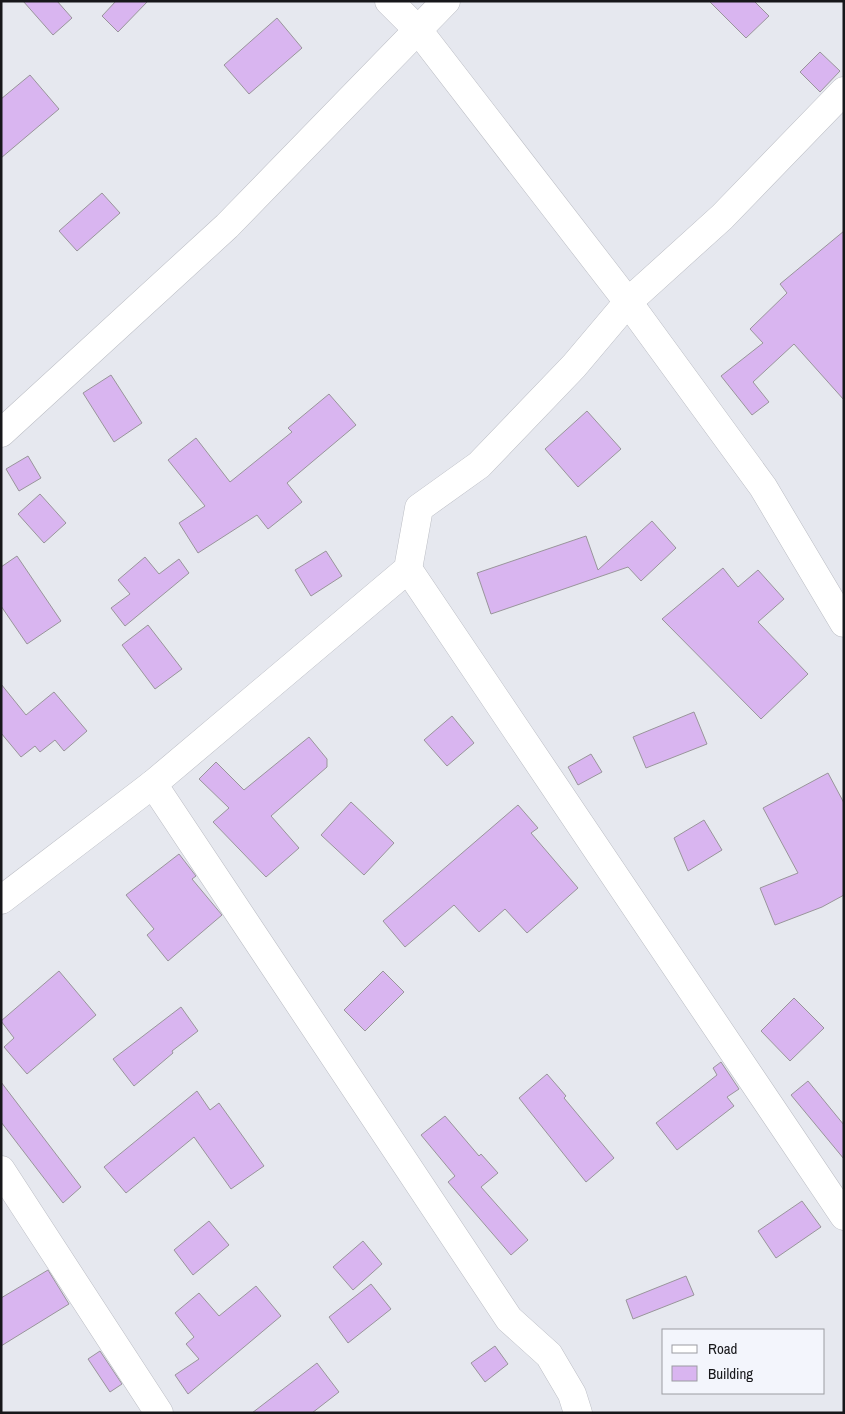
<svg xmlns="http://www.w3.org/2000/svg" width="845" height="1414" font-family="'Archivo Narrow',sans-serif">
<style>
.building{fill:#d9b5f0;stroke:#99959b}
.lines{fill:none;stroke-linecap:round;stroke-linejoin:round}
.minor-casing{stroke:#bbbdc4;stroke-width:29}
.minor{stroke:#fff;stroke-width:28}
</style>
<rect width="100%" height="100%" fill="#e6e8ef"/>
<g class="building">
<path d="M23,1H57L72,18L53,35Z"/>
<path d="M116,1H148L118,32L102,16Z"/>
<path d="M709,1H754L769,16L746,38Z"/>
<path d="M277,18L302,48L249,94L224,65Z"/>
<path d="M820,52L840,71L820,92L800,72Z"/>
<path d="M30,75L59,109L1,158V99Z"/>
<path d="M102,193L120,213L77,251L59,231Z"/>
<path d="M844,231V400L794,344L753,382L769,402L752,415L721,376L763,343L750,329L787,293L780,284Z"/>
<path d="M111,375L142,423L114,442L83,393Z"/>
<path d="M329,394L356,425L287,483L302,502L268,529L257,515L198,553L179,523L205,506L168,460L196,438L230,482L292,432L288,428Z"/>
<path d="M587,411L621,449L578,487L545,449Z"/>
<path d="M28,456L41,478L19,491L6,469Z"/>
<path d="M40,494L66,523L44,543L18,514Z"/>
<path d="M652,521L676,548L641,581L628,567L491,614L477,573L586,536L598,570Z"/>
<path d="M326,551L342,576L311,596L295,570Z"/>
<path d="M17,556L61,621L27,644L1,606V567Z"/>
<path d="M145,557L159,574L179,559L189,573L125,626L111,608L130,594L118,580Z"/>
<path d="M723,568L738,587L758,570L784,599L758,622L808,674L761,719L662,619Z"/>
<path d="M148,625L182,669L155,689L122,645Z"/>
<path d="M1,684L26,715L54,692L87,731L64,751L55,740L40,752L35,746L21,757L1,733Z"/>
<path d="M694,712L707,744L646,768L633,737Z"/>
<path d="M452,716L474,743L447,766L424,740Z"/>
<path d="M309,737L327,759V767L271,816L299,848L266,877L213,822L229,808L199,779L216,762L244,790Z"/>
<path d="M591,754L602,772L578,785L568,767Z"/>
<path d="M828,773L844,803V895L822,907L775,925L760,888L798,873L763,808Z"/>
<path d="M351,802L394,843L364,875L321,835Z"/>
<path d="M518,805L538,828L531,833L578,888L527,933L505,909L479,932L454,905L405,947L383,921Z"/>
<path d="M704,820L722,850L688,871L674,838Z"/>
<path d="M179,854L196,876L192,879L222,915L168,961L147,935L154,929L126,895Z"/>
<path d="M59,971L96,1015L27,1074L4,1047L14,1038L1,1021Z"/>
<path d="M383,971L404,992L365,1031L344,1010Z"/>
<path d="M794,998L824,1028L790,1061L761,1031Z"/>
<path d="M181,1007L198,1031L172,1051L173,1053L134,1086L113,1059Z"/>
<path d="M721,1062L739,1089L727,1097L734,1106L677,1150L656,1123L717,1075L713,1068Z"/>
<path d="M547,1074L566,1096L564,1098L614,1158L586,1182L519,1098Z"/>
<path d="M808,1081L844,1125V1159L791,1095Z"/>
<path d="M1,1082L81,1187L63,1203L1,1122Z"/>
<path d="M197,1091L210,1110L219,1103L264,1166L231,1189L194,1137L126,1193L104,1167Z"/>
<path d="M445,1116L479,1156L481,1154L498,1173L481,1187L528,1240L511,1255L448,1182L455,1176L421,1135Z"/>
<path d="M802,1201L821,1227L776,1258L758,1231Z"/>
<path d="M209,1221L229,1245L193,1275L174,1250Z"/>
<path d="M363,1241L382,1264L353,1290L333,1267Z"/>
<path d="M48,1270L69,1304L1,1346V1298Z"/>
<path d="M686,1276L694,1295L633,1319L626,1300Z"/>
<path d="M371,1284L391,1309L348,1343L329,1317Z"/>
<path d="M256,1286L281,1316L188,1394L175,1375L199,1359L186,1344L194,1337L175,1313L199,1293L219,1316Z"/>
<path d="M495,1346L508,1364L485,1382L471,1363Z"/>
<path d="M100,1351L122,1384L110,1392L88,1359Z"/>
<path d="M317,1363L339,1392L312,1413H252Z"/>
</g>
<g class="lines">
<defs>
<g id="minor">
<path d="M389,1L418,30L628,302L722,217L844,91"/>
<path d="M1,433L227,226L446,1"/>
<path d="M408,569L844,1216"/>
<path d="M153,784L509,1319L549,1355L572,1394L578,1413"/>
<path d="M1,900L153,784L408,569L419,508L479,465L574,366L628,302L763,487L844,623"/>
<path d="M1,1170L159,1413"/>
</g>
</defs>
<use href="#minor" class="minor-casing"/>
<use href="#minor" class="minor"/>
</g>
<rect width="845" height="1414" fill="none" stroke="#17171a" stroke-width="5"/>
<rect x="662" y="1329" width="162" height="65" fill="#f3f5fc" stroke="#9b9ca2"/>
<rect x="672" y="1345" width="25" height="8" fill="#ffffff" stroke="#9b9ca2"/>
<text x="708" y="1354" font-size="15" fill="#17171a">Road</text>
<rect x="672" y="1366" width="25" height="15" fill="#d9b5f0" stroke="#9b9ca2"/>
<text x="708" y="1379" font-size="15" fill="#17171a">Building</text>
</svg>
